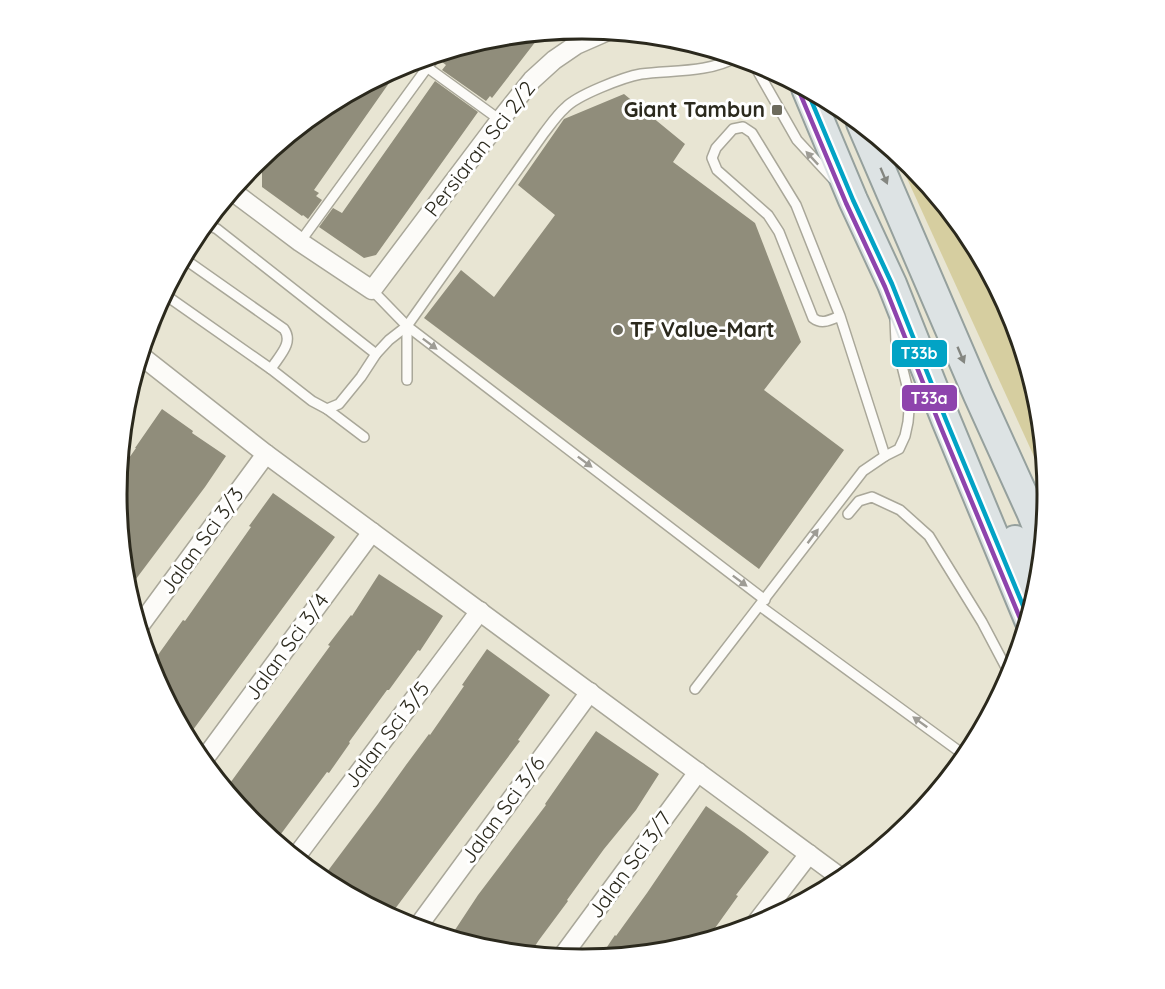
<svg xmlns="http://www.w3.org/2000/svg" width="1165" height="989" font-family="Quicksand,sans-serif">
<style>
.green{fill:#d6cea0}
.building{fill:#908d7b}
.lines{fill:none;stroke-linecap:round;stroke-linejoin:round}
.lane-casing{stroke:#a9a799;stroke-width:12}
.street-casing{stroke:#a9a799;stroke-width:21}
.primary-casing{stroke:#95a09d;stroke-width:32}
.lane{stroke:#fcfbf8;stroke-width:9}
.street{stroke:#fcfbf8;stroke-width:18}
.primary{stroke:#dde3e4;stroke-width:28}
.bus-1-casing{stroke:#fff;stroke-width:9}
.bus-2-casing{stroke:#fff;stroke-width:9}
.bus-1{stroke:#02a3c5;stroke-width:4.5}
.bus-2{stroke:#8e44ad;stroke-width:4.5}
.oneway{fill:#9e9c95}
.oneway2{fill:#848680}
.poi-dot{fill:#6d6b5d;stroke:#fff;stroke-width:2}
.labels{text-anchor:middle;stroke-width:6;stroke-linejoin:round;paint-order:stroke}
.poi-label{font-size:21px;font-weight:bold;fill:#2b291d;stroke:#fff;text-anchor:end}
.street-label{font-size:21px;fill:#2b291d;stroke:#fff}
.rim{fill:none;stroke:#2b291d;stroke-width:3}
.line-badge{stroke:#fff;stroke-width:2}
.badge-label{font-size:16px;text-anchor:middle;font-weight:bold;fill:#fff}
</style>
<rect width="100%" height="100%" fill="#e8e5d3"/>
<path class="green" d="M894,150L912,165L970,236L1013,316L1040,404L1048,487Z"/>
<g class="building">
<path d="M543,32L492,98L490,96L486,101L442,70L446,65L442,62L452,50L456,48L461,52L466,45L492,37Z"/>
<path d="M401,66L314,190L319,193L316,196L322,200L308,219L303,215L302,216L262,187V170L287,137L324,107Z"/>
<path d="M435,81L478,112L376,255L364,258L319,227L333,208L342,213Z"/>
<path d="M624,94L685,144L673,162L755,223L801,342L764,390L844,450L759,569L424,318L461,270L494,297L555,215L518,185L564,119Z"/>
<path d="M162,409L193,431L192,433L226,456L205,487L127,591L125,585L117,494L118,474L136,448H135Z"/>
<path d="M273,493L335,537L187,738L152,673L150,666L183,620L185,621L251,527L249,526Z"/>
<path d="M379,574L443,616L420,651L418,650L389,690H387L349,742L350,743L329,773L327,772L275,842L253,824L225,790L330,646L328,645L351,615L352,616Z"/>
<path d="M487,649L550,695L518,740L520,741L389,917L321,880L378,804L406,765L429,734L430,735L464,686L462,685Z"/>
<path d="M596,731L659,774L636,810L604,849L567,900L568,901L539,940L529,955L491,951L449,939L478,895L546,805L545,804Z"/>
<path d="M706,806L744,833L769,852L736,895L738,896L705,942L673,952L599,959L615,935L616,936L647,893Z"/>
</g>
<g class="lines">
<defs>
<g id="lane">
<path d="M417,60L500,120"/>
<path d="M752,61L797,140L833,179"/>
<path d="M203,226L208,225L217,229L376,354"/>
<path d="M300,242L437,54"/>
<path d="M183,258L284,329C294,343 279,356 271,369"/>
<path d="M372,290L407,326L765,600"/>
<path d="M164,294L271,369L312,401L327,409L339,404L361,377L376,354L389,340L407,326L544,133C551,124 557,115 565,108C577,95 624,77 641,74C673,70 708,73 737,57"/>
<path d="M840,316C830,320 822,325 813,318L779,232L768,215L717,170L712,158L716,148L733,129L743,127L752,133L796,205L840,316L885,456"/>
<path d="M407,380V326"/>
<path d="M327,409L364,437"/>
<path d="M848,514L859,501L872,497L900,510L929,536L982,622L1011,677"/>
<path d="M760,606L967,757"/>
<path d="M695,689L863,471L885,456L899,449L905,436L908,422L910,398L896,342L895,320"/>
</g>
<g id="street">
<path d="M232,191L300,242L372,290L500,120L532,80L554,60L576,45L608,31"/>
<path d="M147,333L151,324V319"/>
<path d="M140,355L266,454L844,880"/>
<path d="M138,628L266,454"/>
<path d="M202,762L372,532"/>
<path d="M295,858L480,611"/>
<path d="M753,927L809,854"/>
<path d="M416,929L590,692"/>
<path d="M561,958L698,772"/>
</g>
<g id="primary">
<path d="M806,88L853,200L892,284L946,420L1029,620"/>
<path d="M861,123L978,395L1032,514L1044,544"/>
<path d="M1015,540L1038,589"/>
</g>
</defs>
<use href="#lane" class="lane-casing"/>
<use href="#street" class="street-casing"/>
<use href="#primary" class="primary-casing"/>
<use href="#lane" class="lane"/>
<use href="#street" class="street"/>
<use href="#primary" class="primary"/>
<defs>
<path id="bus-1" d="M806,88L853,200L892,284L946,420L1029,620"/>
<path id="bus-2" d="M799,91L846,203L885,287L939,423L1022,623"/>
</defs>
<use href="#bus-1" class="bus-1-casing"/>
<use href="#bus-2" class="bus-2-casing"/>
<use href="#bus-1" class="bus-1"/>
<use href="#bus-2" class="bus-2"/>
</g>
<defs><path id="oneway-solid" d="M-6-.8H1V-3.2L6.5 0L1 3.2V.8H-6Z" transform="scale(1.5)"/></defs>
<g class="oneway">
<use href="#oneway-solid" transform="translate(812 158) rotate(-133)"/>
<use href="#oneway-solid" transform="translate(430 344) rotate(37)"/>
<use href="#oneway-solid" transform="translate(585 462) rotate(37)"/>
<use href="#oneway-solid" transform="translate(813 536) rotate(-53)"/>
<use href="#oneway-solid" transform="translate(740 581) rotate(37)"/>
<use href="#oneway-solid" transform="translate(920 722) rotate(-144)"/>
</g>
<g class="oneway2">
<use href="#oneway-solid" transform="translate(884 176) rotate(67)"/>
<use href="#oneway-solid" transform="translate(961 355) rotate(67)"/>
</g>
<g class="poi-dot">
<rect x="771" y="104" width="12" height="12" rx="3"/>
<circle cx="618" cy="330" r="6"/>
</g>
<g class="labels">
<g class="poi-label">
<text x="765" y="117">Giant Tambun</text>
<text x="630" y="337" text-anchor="start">TF Value-Mart</text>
</g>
<g class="street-label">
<text transform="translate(480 149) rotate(-52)" y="7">Persiaran Sci 2/2</text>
<text transform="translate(202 541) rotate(-54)" y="7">Jalan Sci 3/3</text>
<text transform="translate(287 647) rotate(-54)" y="7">Jalan Sci 3/4</text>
<text transform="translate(387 735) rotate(-53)" y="7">Jalan Sci 3/5</text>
<text transform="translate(503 810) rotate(-54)" y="7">Jalan Sci 3/6</text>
<text transform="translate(630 865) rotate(-54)" y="7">Jalan Sci 3/7</text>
</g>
</g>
<path d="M0 0H1165V989H0ZM127 494a455 455 0 1 1 910 0a455 455 0 1 1-910 0Z" fill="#fff" fill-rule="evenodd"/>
<path class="rim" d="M127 494a455 455 0 1 1 910 0a455 455 0 1 1-910 0Z"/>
<g class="line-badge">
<rect x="891" y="339" width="57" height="29" rx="6" fill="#02a3c5"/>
<rect x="901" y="384" width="57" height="28" rx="6" fill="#8e44ad"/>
</g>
<g class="badge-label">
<text x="919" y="359">T33b</text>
<text x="929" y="404">T33a</text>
</g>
</svg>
